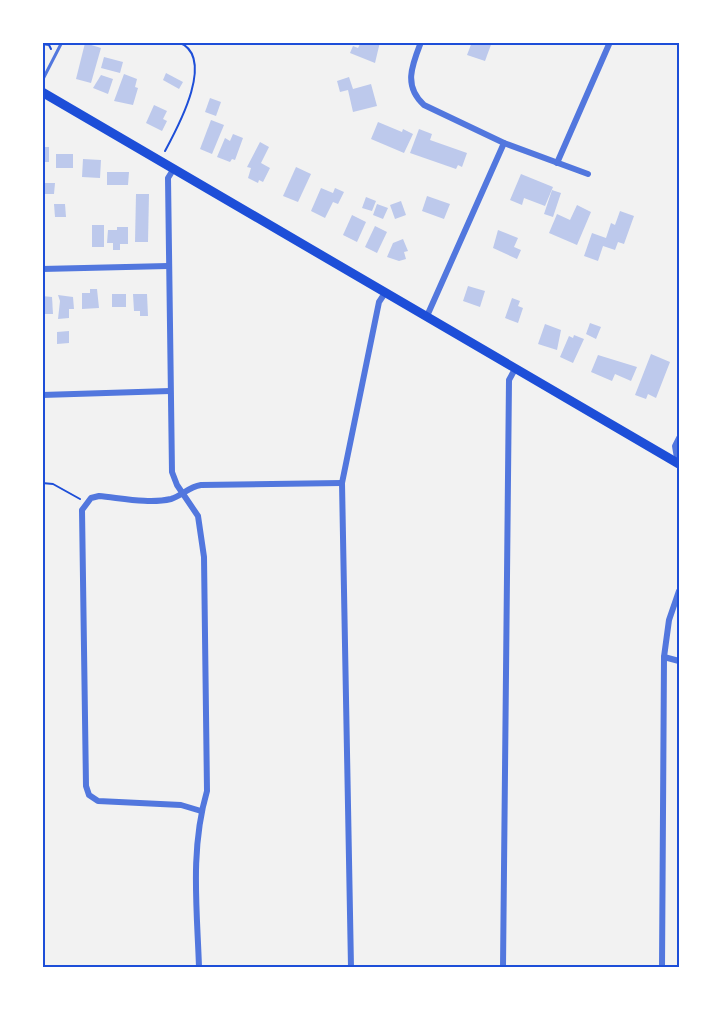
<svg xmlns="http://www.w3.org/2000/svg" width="721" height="1009" font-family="'IBM Plex Sans',sans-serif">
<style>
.building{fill:#bdc9ec}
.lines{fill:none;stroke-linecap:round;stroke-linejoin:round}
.path{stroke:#1d4ed8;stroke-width:2}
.service{stroke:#5277de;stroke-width:3}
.minor{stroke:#5277de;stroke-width:6}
.secondary{stroke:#1d4ed8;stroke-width:9}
.neatline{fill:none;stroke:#1d4ed8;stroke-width:2}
</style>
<rect width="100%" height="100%" fill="#f2f2f2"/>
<g class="building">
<path d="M361,42H380L375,63L350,53L353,46L358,48Z"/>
<path d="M472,42H492L485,61L467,55Z"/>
<path d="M85,43L101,48L91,83L76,79Z"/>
<path d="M104,57L123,62L120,73L101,68Z"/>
<path d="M166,73L183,82L179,89L163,80Z"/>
<path d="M124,74L137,79L135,87L138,88L133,105L114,101Z"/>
<path d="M101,75L113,79L108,94L93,88Z"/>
<path d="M349,77L353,89L371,84L377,106L353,112L348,90L340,92L337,81Z"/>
<path d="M210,98L221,102L216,116L205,112Z"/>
<path d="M154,105L167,111L163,119L167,121L162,131L146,123Z"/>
<path d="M211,120L224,125L212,154L200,149Z"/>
<path d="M378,122L402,132L403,129L413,134L404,153L371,139Z"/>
<path d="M419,129L432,134L430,140L467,153L462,167L458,165L456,169L410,153Z"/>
<path d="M233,134L243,138L235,160L232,159L230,162L217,157L225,138L230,141Z"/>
<path d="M260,142L269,147L261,163L270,168L263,182L259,180L258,183L248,178L251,168L247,167Z"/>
<rect x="42" y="147" width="7" height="15"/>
<rect x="56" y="154" width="17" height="14"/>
<path d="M83,159L101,160L100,178L82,177Z"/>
<path d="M296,167L311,174L298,202L283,196Z"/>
<path d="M107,172H129L128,185H107Z"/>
<path d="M521,174L553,187L545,206L524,198L522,205L510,200Z"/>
<path d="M43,183H55L54,194H43Z"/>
<path d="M321,188L333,193L335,188L344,192L338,204L333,202L325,218L311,211Z"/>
<path d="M552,190L561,193L553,217L544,214Z"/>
<path d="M136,194H149L148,242H135Z"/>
<path d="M427,196L450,204L444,219L422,211Z"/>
<path d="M366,197L376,201L372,211L362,208Z"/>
<path d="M401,201L406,215L395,219L390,205Z"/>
<path d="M54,204H65L66,217H55Z"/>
<path d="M377,204L388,208L383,219L373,215Z"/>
<path d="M577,205L591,212L577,245L549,233L557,214L570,220Z"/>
<path d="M620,211L634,216L624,244L618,242L615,250L603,246L598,261L584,256L592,233L606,238L611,223L615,225Z"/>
<path d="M352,215L366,222L357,242L343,235Z"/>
<rect x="92" y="225" width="12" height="22"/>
<path d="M375,226L387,232L377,253L365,247Z"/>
<path d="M117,227H128V244H120V250H113V243H107L108,230H117Z"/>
<path d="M498,230L518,238L514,247L521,250L517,259L493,248Z"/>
<path d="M403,239L408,251L404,252L406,259L399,261L387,257L393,243Z"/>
<path d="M468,286L485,291L480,307L463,301Z"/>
<path d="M90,289H97L99,308L82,309V293H90Z"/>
<rect x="112" y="294" width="14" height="13"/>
<path d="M133,294H147L148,316H140V311H134Z"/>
<path d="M58,295L73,297L74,309H69V318L58,319L60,301Z"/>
<path d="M42,296L52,297L53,314H42Z"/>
<path d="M512,298L520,301L518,306L523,308L518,323L505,318Z"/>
<path d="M590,323L601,327L596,339L586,334Z"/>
<path d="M545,324L561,330L557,350L538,344Z"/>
<path d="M69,331V343L57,344V332Z"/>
<path d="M574,335L584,339L573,363L560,357L569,336L573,338Z"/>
<path d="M651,354L670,362L656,398L648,394L646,399L635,395Z"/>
<path d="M598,355L637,367L631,381L615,374L612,381L591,372Z"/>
</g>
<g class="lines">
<g class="path">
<path d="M42,44L49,45L51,49"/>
<path d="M165,151C178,127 217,56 178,42"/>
<path d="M42,483L53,484L80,499"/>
</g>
<path class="service" d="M42,81L62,42"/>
<g class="minor">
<path d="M421,42C412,65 403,86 424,105L504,143L588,174"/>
<path d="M557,163L610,42"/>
<path d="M173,170L168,178L172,472L177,485L198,516L204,557L207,791C190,849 197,908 199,967"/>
<path d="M42,269L168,266"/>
<path d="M427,316L504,143"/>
<path d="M42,395L170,391"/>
<path d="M678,464L675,446L679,438"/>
<path d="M664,657L679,661"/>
<path d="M201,811L181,805L98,801L89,795L86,786L82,510L91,498L99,496C121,498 149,504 171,499C182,496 188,487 201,485L342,483"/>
<path d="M351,967L342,483L379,302L385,293"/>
<path d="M503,967L509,380L515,369"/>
<path d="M662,967L664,657L669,620L679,591"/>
</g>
<path class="secondary" d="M42,92L679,464"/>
</g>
<rect width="721" height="1009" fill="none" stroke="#ffffff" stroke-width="87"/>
<rect x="44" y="44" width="634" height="922" class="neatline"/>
</svg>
